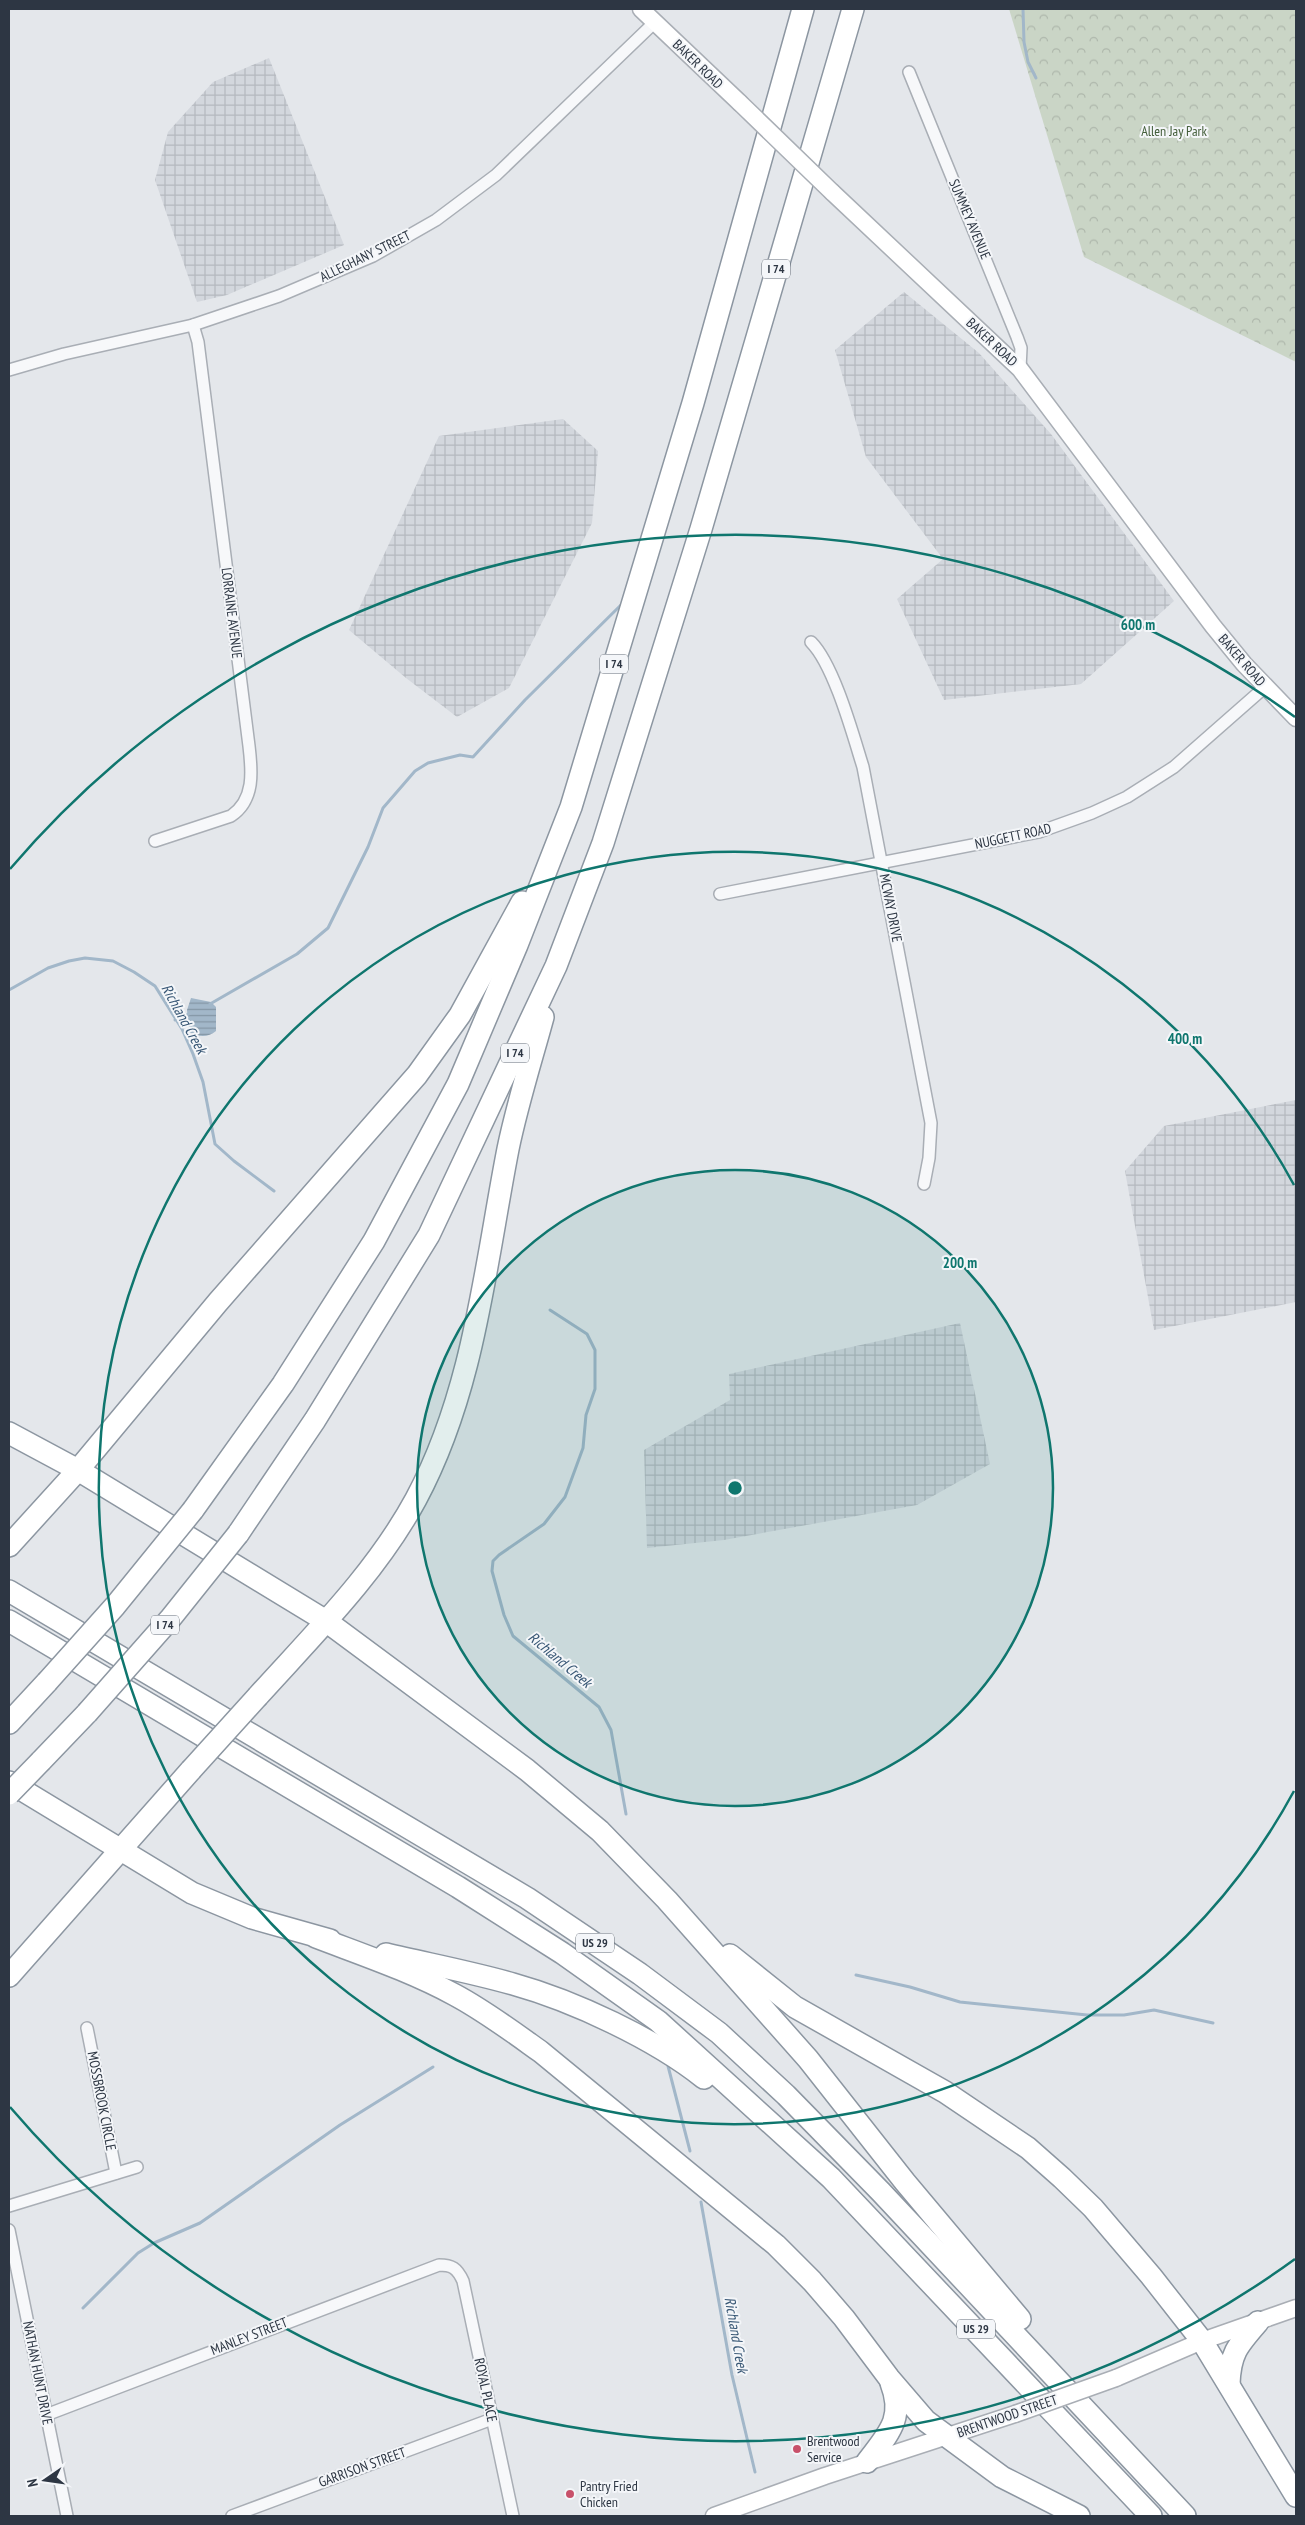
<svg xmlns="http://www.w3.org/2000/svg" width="1305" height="2525" font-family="'PT Sans Narrow',sans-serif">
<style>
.industrial{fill:url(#industrial-grid)}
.park{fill:url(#park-crowns)}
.water{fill:url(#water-rules)}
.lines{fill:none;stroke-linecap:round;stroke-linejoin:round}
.stream{stroke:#a2b7c9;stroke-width:3}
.street-casing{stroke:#a9aeb5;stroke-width:14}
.secondary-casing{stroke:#a9aeb5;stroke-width:19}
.highway-casing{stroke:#8c96a1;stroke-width:24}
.street{stroke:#f7f8fa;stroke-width:11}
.secondary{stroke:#fff;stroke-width:16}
.highway{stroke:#fff;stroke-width:21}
.secondary-bridge-casing{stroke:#a9aeb5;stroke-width:19;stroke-linecap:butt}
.highway-bridge-casing{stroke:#8c96a1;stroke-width:24;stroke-linecap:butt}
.secondary-bridge{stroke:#fff;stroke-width:16}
.highway-bridge{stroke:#fff;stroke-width:21}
.ring{fill:none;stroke:#0f766e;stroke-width:2.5}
.poi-dot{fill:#c8516a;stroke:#f4f6f9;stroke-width:2}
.labels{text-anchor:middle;stroke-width:4;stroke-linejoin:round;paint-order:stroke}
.shield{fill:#f4f6f9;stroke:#69707a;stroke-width:1}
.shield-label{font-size:12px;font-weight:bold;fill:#2d3643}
.street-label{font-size:14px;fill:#2d3643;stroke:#f4f6f9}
.park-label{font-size:14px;fill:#435e3a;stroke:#f4f6f9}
.poi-label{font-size:14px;fill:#2d3643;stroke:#f4f6f9;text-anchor:start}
.water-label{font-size:15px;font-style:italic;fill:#385775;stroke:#f4f6f9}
.centre{fill:#0f766e;stroke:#f4f6f9;stroke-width:2.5}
.ring-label{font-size:15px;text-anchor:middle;font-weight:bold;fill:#0f766e;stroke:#f4f6f9;stroke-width:4;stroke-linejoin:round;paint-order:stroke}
</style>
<defs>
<pattern id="industrial-grid" width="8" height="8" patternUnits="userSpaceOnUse" patternTransform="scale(1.25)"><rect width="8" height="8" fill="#d3d7dd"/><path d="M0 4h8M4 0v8" fill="none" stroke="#b5b9bf"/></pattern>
<pattern id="park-crowns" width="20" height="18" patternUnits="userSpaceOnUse" patternTransform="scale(1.25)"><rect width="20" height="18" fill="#cad5c6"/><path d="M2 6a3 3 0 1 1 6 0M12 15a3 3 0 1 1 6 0" fill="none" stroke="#aeb7ab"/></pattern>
<pattern id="water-rules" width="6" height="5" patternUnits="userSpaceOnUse" patternTransform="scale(1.25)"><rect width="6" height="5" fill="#a2b7c9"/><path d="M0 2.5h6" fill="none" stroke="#8496a5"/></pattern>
</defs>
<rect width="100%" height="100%" fill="#e4e7eb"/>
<g class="industrial">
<path d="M269,58L344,245L227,295L197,302L155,180L168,132L213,82Z"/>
<path d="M904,292L979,353L1051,434L1174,601L1081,684L944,700L897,599L943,559L866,457L835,350Z"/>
<path d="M563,419L598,451L592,523L509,688L457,717L406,678L349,630L439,436Z"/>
<path d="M1296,1100V1302L1154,1330L1125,1171L1164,1126Z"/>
<path d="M960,1323L990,1464L917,1505L724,1540L647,1548L644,1450L730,1400L729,1374Z"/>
</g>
<path class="park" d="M1009,9H1296V362L1084,257Z"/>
<path class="water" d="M191,998L211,1002L216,1007V1031C208,1038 198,1037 189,1032L187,1010Z"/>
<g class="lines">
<g class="stream">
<path d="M1023,9L1024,42L1028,62L1036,78"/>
<path d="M9,990L48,968L69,961L85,958L113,961L134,972L155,986L182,1029L193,1054L203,1082L215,1144L234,1161L274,1191"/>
<path d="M210,1004L297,954L328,928L368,847L383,808L415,771L428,763L460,755L473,757L525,700L625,601"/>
<path d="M175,1020L191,1013"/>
<path d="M550,1310L587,1334L595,1350V1389L586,1415L583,1448L565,1497L544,1524L499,1555L493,1561L492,1571L504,1615L513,1636L599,1707L611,1730L626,1814"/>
<path d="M856,1975L910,1987L960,2002L1087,2015H1124L1154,2010L1213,2023"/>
<path d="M668,2066L690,2151"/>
<path d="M701,2202L732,2375L755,2472"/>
<path d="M83,2308L138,2253L154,2243L200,2223L340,2125L433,2067"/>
</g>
<defs>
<g id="street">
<path d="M909,72L1017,337L1021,348L1020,369"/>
<path d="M9,370L64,354L193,325L279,296L373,256L436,220L496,175L655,22"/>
<path d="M811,642C834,665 853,735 863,767L931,1123L929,1158L924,1184"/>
<path d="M155,841L231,816C255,800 252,771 249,746L198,342L193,325"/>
<path d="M720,894L1039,832L1092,813L1127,797L1174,767L1265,687"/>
<path d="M87,2028L116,2173"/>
<path d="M9,2206L137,2167"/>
<path d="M9,2230L67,2516"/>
<path d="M46,2415L439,2265C452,2265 457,2268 463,2281L513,2516"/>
<path d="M232,2516L492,2419"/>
</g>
<g id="secondary">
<path d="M641,9L740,103"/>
<path d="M832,192L1020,369L1213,626L1244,664L1296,718"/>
<path d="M1116,2378L1202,2341L1296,2308"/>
<path d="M714,2516L825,2476L1015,2414"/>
</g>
<g id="highway">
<path d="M9,1433L78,1470L326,1621L527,1770L600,1831L667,1900L808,2059L905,2182L1020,2319"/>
<path d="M193,1510L283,1384L374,1241L458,1084L517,945L571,807L693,403L803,9"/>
<path d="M238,1534L315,1420L429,1235L556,966L603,843L701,529L853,9"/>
<path d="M9,1546L78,1470L218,1302L417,1075L460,1015L522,902"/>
<path d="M9,1591L527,1898L640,1974L719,2033L786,2095L881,2192L1185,2516"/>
<path d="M9,1621L458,1887L562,1953L658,2021L831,2178L1151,2516"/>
<path d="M258,1696C314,1634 376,1573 416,1499C474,1391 485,1267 508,1149C517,1105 531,1061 543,1017"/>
<path d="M9,1723L47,1682"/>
<path d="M41,1761L87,1713"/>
<path d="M9,1782L192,1893L252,1918L330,1940"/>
<path d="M316,1937C363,1955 411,1971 455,1995C485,2011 513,2032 541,2052L776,2245L812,2281L844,2318L889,2378L926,2421L1002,2477L1079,2516"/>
<path d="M386,1954C428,1964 471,1972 513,1984C574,2001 655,2039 704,2078"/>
<path d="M730,1955L795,2007L945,2092L1028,2148L1062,2178L1093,2208L1151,2276L1202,2341L1296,2496"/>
<path d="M9,1976L191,1770"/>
<path d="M1229,2384C1230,2353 1238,2345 1258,2322"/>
<path d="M867,2462C888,2434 905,2419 891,2383"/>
</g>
</defs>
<use href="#street" class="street-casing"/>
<use href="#secondary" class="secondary-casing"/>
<use href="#highway" class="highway-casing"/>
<use href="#street" class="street"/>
<use href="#secondary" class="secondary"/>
<use href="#highway" class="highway"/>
<defs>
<g id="secondary-bridge">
<path d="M740,103L832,192"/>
<path d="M1015,2414L1116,2378"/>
</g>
<g id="highway-bridge">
<path d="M47,1682L115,1606L193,1510"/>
<path d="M87,1713L170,1619L238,1534"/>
<path d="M191,1770L258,1696"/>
<path d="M9,1794L41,1761"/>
</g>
</defs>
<use href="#secondary-bridge" class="secondary-bridge-casing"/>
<use href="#highway-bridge" class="highway-bridge-casing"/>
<use href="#secondary-bridge" class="secondary-bridge"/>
<use href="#highway-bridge" class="highway-bridge"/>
</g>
<circle cx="735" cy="1488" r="318" fill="#0f766e" fill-opacity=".12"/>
<g class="ring">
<circle cx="735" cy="1488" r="318"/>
<path d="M1294 1791A636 636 0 1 1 1294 1185"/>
<path d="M1295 2259A953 953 0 0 1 10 2107M10 869A953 953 0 0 1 1295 717"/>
</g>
<g class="poi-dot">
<circle cx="797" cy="2449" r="5"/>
<circle cx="570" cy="2494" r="5"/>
</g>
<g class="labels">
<g class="shield">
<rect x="762" y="259.5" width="28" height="19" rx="4"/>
<rect x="600" y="654.5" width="28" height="19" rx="4"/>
<rect x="501" y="1043.5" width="28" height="19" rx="4"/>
<rect x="151" y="1615.5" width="28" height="19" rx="4"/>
<rect x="576" y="1933.5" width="38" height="19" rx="4"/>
<rect x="957" y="2319.5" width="38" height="19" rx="4"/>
</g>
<g class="shield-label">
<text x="776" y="273">I 74</text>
<text x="614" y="668">I 74</text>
<text x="515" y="1057">I 74</text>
<text x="165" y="1629">I 74</text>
<text x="595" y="1947">US 29</text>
<text x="976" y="2333">US 29</text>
</g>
<g class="street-label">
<text transform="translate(698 64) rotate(44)" y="5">BAKER ROAD</text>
<text transform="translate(970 219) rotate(67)" y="5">SUMMEY AVENUE</text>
<text transform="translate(365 256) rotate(-26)" y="5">ALLEGHANY STREET</text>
<text transform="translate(992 342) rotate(43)" y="5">BAKER ROAD</text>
<text transform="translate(232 613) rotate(83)" y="5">LORRAINE AVENUE</text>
<text transform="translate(1242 660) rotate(49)" y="5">BAKER ROAD</text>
<text transform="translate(1013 836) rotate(-12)" y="5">NUGGETT ROAD</text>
<text transform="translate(891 908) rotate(79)" y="5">MCWAY DRIVE</text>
<text transform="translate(102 2101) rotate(79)" y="5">MOSSBROOK CIRCLE</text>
<text transform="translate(249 2336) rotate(-21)" y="5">MANLEY STREET</text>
<text transform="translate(38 2373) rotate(79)" y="5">NATHAN HUNT DRIVE</text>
<text transform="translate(486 2390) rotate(78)" y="5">ROYAL PLACE</text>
<text transform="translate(1007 2416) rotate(-19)" y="5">BRENTWOOD STREET</text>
<text transform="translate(362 2467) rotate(-20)" y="5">GARRISON STREET</text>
</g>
<g class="park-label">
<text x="1174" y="136">Allen Jay Park</text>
</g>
<g class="poi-label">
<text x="807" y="2446">Brentwood<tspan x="807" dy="16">Service</tspan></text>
<text x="580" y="2491">Pantry Fried<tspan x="580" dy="16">Chicken</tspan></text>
</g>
<g class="water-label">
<text transform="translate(184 1019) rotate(61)" y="5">Richland Creek</text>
<text transform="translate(560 1660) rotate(40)" y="5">Richland Creek</text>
<text transform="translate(736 2335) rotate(80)" y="5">Richland Creek</text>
</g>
</g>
<circle cx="735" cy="1488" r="8" class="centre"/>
<g class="ring-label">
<text x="1138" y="630">600 m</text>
<text x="1185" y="1044">400 m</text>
<text x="960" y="1268">200 m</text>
</g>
<rect width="1305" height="2525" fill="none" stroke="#2d3643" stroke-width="20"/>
<g transform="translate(45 2480) rotate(257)" stroke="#f4f6f9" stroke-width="4" paint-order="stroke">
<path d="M0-4L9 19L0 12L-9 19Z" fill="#2d3643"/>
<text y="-8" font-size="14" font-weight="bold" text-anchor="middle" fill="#2d3643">N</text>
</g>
</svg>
